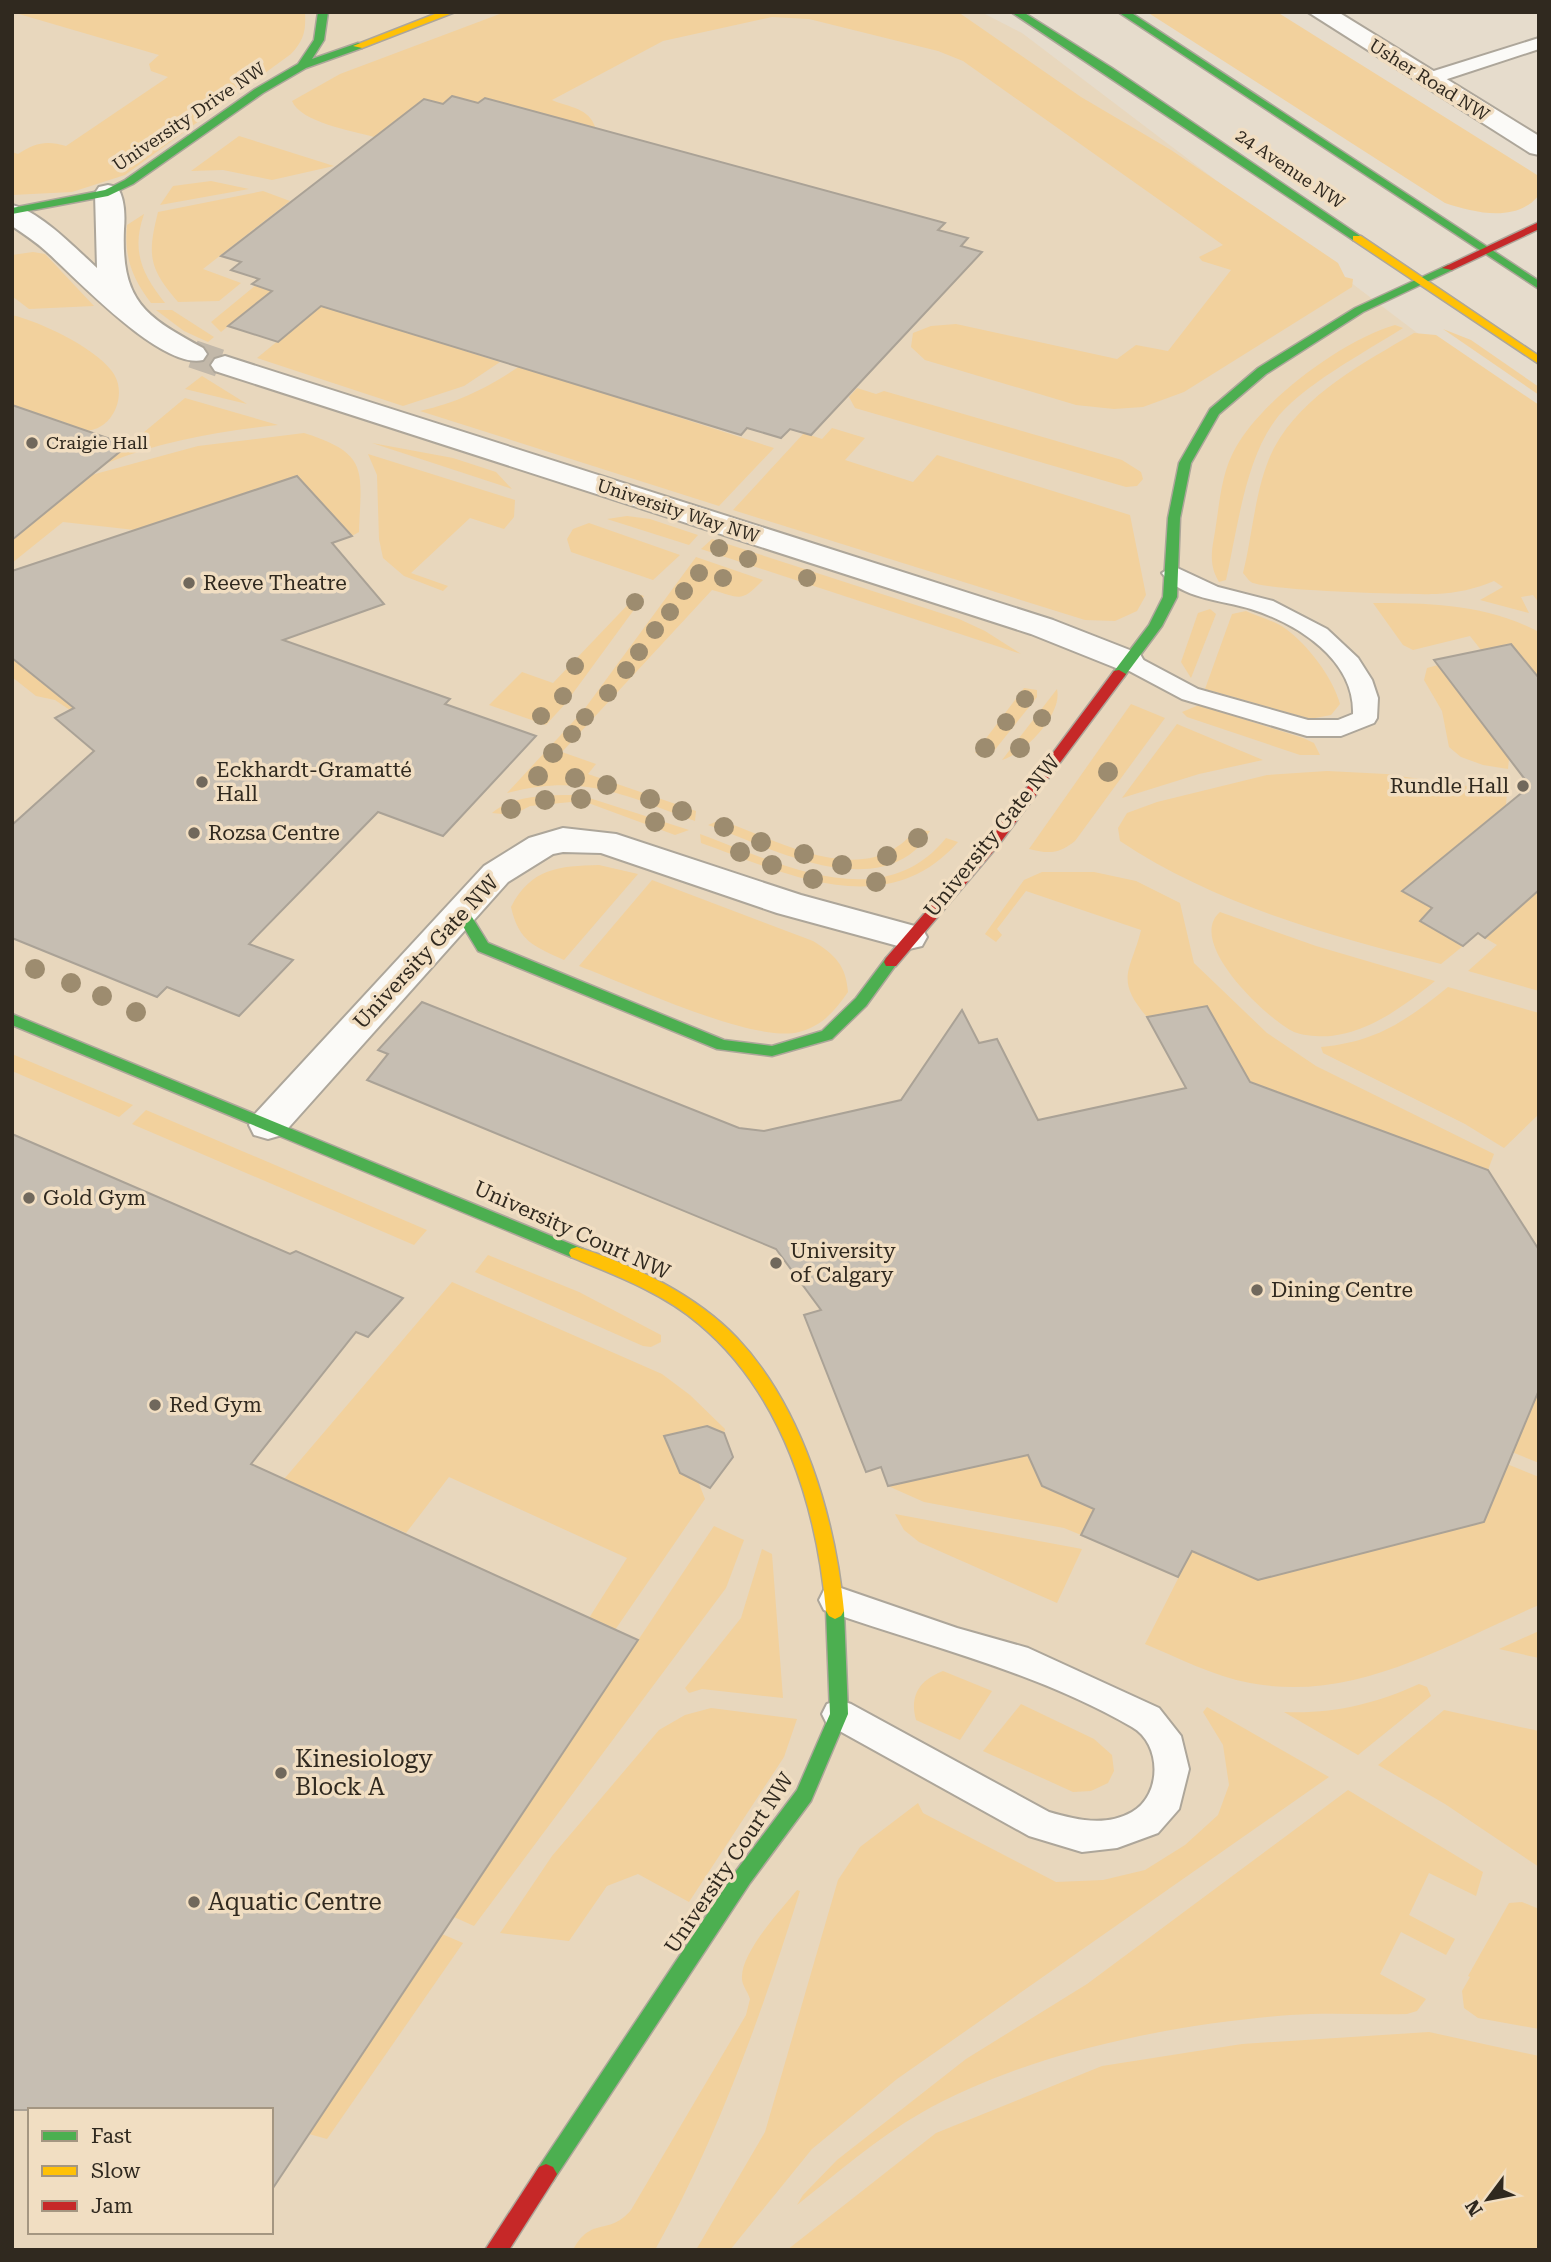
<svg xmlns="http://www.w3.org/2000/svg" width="1551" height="2262" font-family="'Roboto Serif',serif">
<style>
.built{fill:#e8d7bd;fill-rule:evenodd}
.green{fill:#f2d19d}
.building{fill:#c6beb2;stroke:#aaa296;stroke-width:2}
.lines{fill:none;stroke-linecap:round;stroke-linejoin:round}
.street-tunnel{stroke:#c2b8a9;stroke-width:28;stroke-dasharray:28 14;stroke-linecap:butt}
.lane-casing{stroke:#ada69a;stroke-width:4}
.street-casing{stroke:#ada69a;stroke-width:4}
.fast-casing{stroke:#ada69a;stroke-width:3}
.slow-casing{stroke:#ada69a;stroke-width:3}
.jam-casing{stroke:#ada69a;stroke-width:3}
.lane{fill:#fbfaf7;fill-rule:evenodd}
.street{fill:#fbfaf7;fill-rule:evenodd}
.fast{fill:#4caf50;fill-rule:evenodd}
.slow{fill:#ffc107;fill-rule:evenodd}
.jam{fill:#c62828;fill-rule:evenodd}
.tree{fill:#9d8c6f}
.poi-dot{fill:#70685c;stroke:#f1dec2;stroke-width:2.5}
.labels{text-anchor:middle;stroke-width:7;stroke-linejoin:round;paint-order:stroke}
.far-street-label{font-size:18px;fill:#30291f;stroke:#f1dec2}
.far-poi-label{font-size:18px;fill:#30291f;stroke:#f1dec2;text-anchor:start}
.poi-label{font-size:21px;fill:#30291f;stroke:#f1dec2;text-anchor:start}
.street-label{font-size:21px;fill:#30291f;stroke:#f1dec2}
.near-poi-label{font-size:24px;fill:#30291f;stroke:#f1dec2;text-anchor:start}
</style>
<rect width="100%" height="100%" fill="#e6dccc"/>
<path class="built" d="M12,12H981L1022,33L1441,351L1539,417V2250H12ZM30,2110H271V2232H30Z"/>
<g class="green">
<path d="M12,12H305C306,31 304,40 291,54L125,175L72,192L12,195V152L18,154C35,143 46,140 66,146L168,77L151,71L149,64L159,55Z"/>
<path d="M505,12H958L1081,97L1171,150L1338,263L1345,277L1353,279L1352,287L1184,392L1143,407L1114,409L1076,405L925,360L911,347L913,333L931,326L956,324L1117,359L1136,345L1168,351L1231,270L1202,261L1199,257L1223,245L963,61L938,51L809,19L772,17L663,41L552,100C570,108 589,107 596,129L485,98C470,110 442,104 424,99L374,137C353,131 300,122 292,101L340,74Z"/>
<path d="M1147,12H1277L1537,175L1539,195C1517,223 1475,213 1445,203Z"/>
<path d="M239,136L334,166L272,180L223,170L191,171Z"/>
<path d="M211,181L249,189L160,205L173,186Z"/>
<path d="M263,191L290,201L203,269L241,283L219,301L178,302C149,268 147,256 158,212Z"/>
<path d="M144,214C131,251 142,274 165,303H151C132,278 124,257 127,225Z"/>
<path d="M33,252L45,254L94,306L29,309L12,296V255Z"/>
<path d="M256,285L280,293L263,298L221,332L211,322Z"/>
<path d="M301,299L500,362L464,386L403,406L257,358L312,313Z"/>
<path d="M156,310H172L214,337L208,342L184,331Z"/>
<path d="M12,315C41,322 93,347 111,370C131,394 111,437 78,430C75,429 72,426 69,424C51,417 31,412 12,405Z"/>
<path d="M1395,325L1403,328C1367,351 1297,388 1274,422C1245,462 1237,531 1226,580L1219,582C1207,562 1213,547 1216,525C1220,499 1222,471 1236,447C1263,399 1343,340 1395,325Z"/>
<path d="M1443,329L1471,340L1539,387V395Z"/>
<path d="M1414,333L1436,335L1539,405V603L1533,595L1521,597L1529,613L1480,600L1503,587L1494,581C1476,589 1456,593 1436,594C1410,595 1266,591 1251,582C1248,580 1246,576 1243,573C1253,534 1255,485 1274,448C1303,394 1364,363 1414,333Z"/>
<path d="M523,364L544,374L774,448L719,506L420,411C462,401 487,388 523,364Z"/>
<path d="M202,376L247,404L185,389Z"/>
<path d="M857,388L876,394L884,391L1122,460L1141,472L1143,479L1137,486L1126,487L855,408L849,397Z"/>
<path d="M185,398L278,425C220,431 161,441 107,463Z"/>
<path d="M832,428L865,438L845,460L913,482L937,455L1130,515L1146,595L1137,611L1115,621L1085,620L733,510L804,433L822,439Z"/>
<path d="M304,433C370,454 361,470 359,532L352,536L297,476L135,530L63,522L12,563V530L73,480L198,446Z"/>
<path d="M372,443L453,458L496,472L512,489Z"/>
<path d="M368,454L515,500L514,517L504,529L470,518L411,573L448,586L443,591L404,576L383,558L379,539L377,475Z"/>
<path d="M627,516L650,519L698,535L689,545L607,519Z"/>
<path d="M589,523L680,555L653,580L571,552L567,539L573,529Z"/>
<path d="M712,539L959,619L985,631L1021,654L701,549Z"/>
<path d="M696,557L763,580C741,603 741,598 712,590L562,752L596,764L588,774L696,811L695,821C624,795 584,773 507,793L583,711Z"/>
<path d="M638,594L644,596L565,704L546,725L489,705L522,672L553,683Z"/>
<path d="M1373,603C1431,603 1486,604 1539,632V678L1511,644L1481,650L1470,636L1413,650L1403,645Z"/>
<path d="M1210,609L1216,614L1191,678L1181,662L1198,613Z"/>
<path d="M1246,611C1259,617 1275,621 1286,629C1308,645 1333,678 1340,704L1331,715L1310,719L1205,689L1232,614Z"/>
<path d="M12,659L74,708L70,710L55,700L36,696L12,677Z"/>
<path d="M1438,665L1509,759L1508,769L1483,765L1461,757L1449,747L1442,711L1424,680L1427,668Z"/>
<path d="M1024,688L1037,690V697L990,756L975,753Z"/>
<path d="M1057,689C1063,714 1024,754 1002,760Z"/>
<path d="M1131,704L1165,718L1075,841C1059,854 1049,854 1029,849Z"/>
<path d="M1199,705L1303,738L1314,743L1320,755H1300L1187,717L1182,712Z"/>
<path d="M1177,724L1263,760L1199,774L1122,798Z"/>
<path d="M1327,771L1386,774L1507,792L1506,805L1402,890L1432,908L1420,921L1463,946L1441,964C1330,936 1216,905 1120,841L1118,828L1127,813L1157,802L1267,775Z"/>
<path d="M580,795L689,830L675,835L591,804L571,802L530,806L513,815L492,813C514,794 552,795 580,795Z"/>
<path d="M720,820C780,841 866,892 915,830L930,831C924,840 918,849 909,855C853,893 764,845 708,825Z"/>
<path d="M700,834C777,862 882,918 946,838L958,842C886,924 785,873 701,843Z"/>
<path d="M599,865L638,874L564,960C534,946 519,942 511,907C531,868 559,866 599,865Z"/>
<path d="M1042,872H1094L1136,881L1180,903L1194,963L1267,1033L1316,1066L1494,1154L1488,1170L1250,1082L1207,1006L1147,1017C1114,979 1131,971 1141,930L1026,891L997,929L1002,935L996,942L985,934L1024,880Z"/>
<path d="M652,880L813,941C835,955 846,965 848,992C835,1011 822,1026 799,1032C754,1044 627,984 579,966Z"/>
<path d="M1539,890V991L1468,971L1497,945L1485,938Z"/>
<path d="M1220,912L1316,946L1435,981C1405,1005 1372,1031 1331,1036C1321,1037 1304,1036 1294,1032C1267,1019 1185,942 1220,912Z"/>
<path d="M1448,987L1539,1013V1114L1504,1148L1465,1124L1323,1053L1321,1047C1376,1042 1406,1021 1448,987Z"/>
<path d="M12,1054L133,1105L119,1117L12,1071Z"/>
<path d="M146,1110L427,1230L414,1245L132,1124Z"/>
<path d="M488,1255L579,1292L661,1335V1342L651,1347L643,1346L475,1272Z"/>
<path d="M452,1282L662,1374L690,1395L725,1429L724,1433L707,1426L677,1433L669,1448L680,1472L698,1481L705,1499L615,1630L589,1618L627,1558L449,1477L406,1533L297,1484L260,1530L265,1505L285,1478Z"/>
<path d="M1539,1390V1463L1512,1452Z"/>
<path d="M1018,1433L1042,1486L1094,1509L1081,1535L1064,1528L924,1502L888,1486L956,1471Z"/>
<path d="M1507,1464L1539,1477V1605C1446,1645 1354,1703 1250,1683C1213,1676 1179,1658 1145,1644L1192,1551Z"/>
<path d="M895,1514L1082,1549L1057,1603L919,1542L904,1530Z"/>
<path d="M714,1526L744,1540L726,1588L474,1926L454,1917Z"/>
<path d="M762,1549L772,1554L783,1698L702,1689L689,1693L685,1688L741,1618Z"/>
<path d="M1539,1631V1658L1499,1649Z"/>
<path d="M943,1671L992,1691L960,1740L916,1720C909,1695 920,1680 943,1671Z"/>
<path d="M1419,1684L1427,1687L1431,1696L1358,1755L1284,1712C1333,1714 1375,1704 1419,1684Z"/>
<path d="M1021,1704L1094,1739L1112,1755L1114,1771L1108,1783L1091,1791L1073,1792L983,1751Z"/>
<path d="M1207,1707L1329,1777L897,2079L812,2149L730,2250H696L765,2132L838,1880L860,1847L918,1803L923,1813L1056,1882L1103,1880L1145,1870L1185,1845L1218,1815L1229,1785L1223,1745L1203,1712Z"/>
<path d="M711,1708L797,1719L784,1757L689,1902L638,1874L607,1886L569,1941L500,1933L552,1856L659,1730L685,1715Z"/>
<path d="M1444,1710L1539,1731V1867L1445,1804L1378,1765Z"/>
<path d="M1348,1790L1483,1872L1476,1896L1429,1873L1409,1915L1455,1939L1446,1955L1401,1932L1380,1974L1426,1999L1417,2011L1407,2014C1368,2015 1329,2012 1290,2015C1168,2025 1029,2052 921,2113C877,2138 837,2173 797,2205L803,2195L837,2160L966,2059L1087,1984Z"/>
<path d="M797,1890L800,1891C762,2013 718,2137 655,2250H573C592,2215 608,2237 631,2210L746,2015L750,1999C748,1992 742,1985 742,1979C740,1953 781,1910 797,1890Z"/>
<path d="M1522,1902L1539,1909V2029L1478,2018L1464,2008L1462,1991L1470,1977L1468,1976L1509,1903Z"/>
<path d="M442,1934L463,1943L327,2139L309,2134Z"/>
<path d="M1429,2032L1539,2056V2250H787L936,2133L1102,2066L1242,2044Z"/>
</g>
<g class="building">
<path d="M452,96L478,103L485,98L945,223L938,230L968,238L961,246L982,252L811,435L790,429L781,438L747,428L741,435L321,306L278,342L228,326L272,291L252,284L259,279L231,270L241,262L221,256L424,99L443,104Z"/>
<path d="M12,405L128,445L12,540Z"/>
<path d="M297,476L352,536L332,543L384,604L283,640L450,699L445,704L536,736L443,836L378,812L249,944L293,960L239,1016L167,987L157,997L12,938V825L94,751L55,718L74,708L12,658V571Z"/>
<path d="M1511,644L1539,678V890L1485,938L1478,933L1463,946L1420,921L1432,908L1402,891L1530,786L1434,660Z"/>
<path d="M422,1002L739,1128L764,1131L901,1100L962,1010L979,1043L997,1039L1038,1120L1186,1088L1147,1017L1207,1006L1250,1082L1488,1170L1539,1250V1390L1484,1522L1258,1580L1192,1551L1178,1577L1081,1535L1094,1509L1042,1486L1028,1455L888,1486L881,1467L866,1472L804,1315L821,1310L776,1249L367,1080L388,1054L378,1050Z"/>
<path d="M12,1134L290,1254L296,1251L403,1298L368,1337L356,1332L251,1464L638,1640L271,2191V2110H12Z"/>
<path d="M707,1426L724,1433L733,1457L710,1488L680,1473L664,1436Z"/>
</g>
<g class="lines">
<path class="street-tunnel" d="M193,354L225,365"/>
<defs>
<g id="lane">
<path d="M1539,38V49L1435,83H1421L1419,79L1421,75Z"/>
<path d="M1173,566L1218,587L1273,601L1327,629L1358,658L1372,680L1378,698L1377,718L1374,723L1341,736H1307L1182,699L1120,666L1116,661L1120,656H1136L1198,689L1308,720H1338L1353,714C1355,660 1298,624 1251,609C1223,600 1180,599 1162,573Z"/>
<path d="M835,1586L957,1628L1028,1648L1159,1708L1181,1736L1189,1769L1179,1809L1158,1833L1117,1848L1082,1852L1029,1836L827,1724L822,1714L827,1704L839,1700L851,1704L1049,1812C1076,1820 1106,1827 1132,1812C1162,1795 1162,1744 1132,1727C1037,1672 927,1646 824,1610L819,1600L824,1590Z"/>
</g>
<g id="street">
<path d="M1308,12H1338L1539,136V155L1530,153Z"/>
<path d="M108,185L117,187C125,198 125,217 124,229C121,301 144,316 203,348L207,354L203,360C162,370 78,280 47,252C36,242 24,234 12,226V205C41,212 75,248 97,268L95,193L99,187Z"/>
<path d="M225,356L1053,620L1140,654L1144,661L1140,668L1128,671L1116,668L1031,634L215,371L211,365L215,359Z"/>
<path d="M563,828L616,834L801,895L922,928L927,937L922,946L909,949L777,913L601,853L563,852L553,854L508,882L282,1135L268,1139L254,1135L249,1125L254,1115L484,866L529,838Z"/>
</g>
<g id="fast">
<path d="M318,12H328L324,40L312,59L358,43L362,44V48L306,68L263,93L133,184L108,196L12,214V208L105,190L125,180L255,89L298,64L314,40Z"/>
<path d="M1011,12H1023L1112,68L1363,238L1353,240Z"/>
<path d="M1118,12H1130L1539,281V289Z"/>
<path d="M1448,265L1452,266V270L1363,312L1266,374L1219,414L1191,463L1180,518L1177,597L1162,626L1124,677H1114L1112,674L1149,625L1163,597L1168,518L1179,463L1210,409L1258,368L1355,308Z"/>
<path d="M462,908L467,909L488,943L724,1040L772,1046L822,1031L856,998L886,958L891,957L898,962L866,1006L832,1039L772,1056L717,1049L478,951L455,913Z"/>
<path d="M12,1014L583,1249L585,1253L583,1257H571L12,1025Z"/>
<path d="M835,1603L841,1606L844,1611L848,1714L811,1801L750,1883L553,2181L546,2184L539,2181L535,2174L539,2167L736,1871L797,1790L830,1714L826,1611L829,1606Z"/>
</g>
<g id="slow">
<path d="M440,12H455L362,48L353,46Z"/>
<path d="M1353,236H1361L1539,356V364L1353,240Z"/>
<path d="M577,1247C634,1265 696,1295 737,1338C803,1408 835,1518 844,1611L841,1616L835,1619L829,1616L826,1611C817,1507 782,1393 699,1324C663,1293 615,1275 571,1257L569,1253L571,1249Z"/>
</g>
<g id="jam">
<path d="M1539,222V229L1452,270L1442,268Z"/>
<path d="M1119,670L1126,674L1124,677L997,847L896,966H886L884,962L886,958L987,841L1114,671Z"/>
<path d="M546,2164L553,2167L557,2174L553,2181L509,2250H485L539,2167Z"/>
</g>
</defs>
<use href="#lane" class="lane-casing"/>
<use href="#street" class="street-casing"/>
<use href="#fast" class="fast-casing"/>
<use href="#slow" class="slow-casing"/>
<use href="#jam" class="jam-casing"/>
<use href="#lane" class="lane"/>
<use href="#street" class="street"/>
<use href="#fast" class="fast"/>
<use href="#slow" class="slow"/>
<use href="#jam" class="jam"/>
</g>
<g class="tree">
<circle cx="719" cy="548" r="9"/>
<circle cx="748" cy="559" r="9"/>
<circle cx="699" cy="573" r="9"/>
<circle cx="723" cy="578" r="9"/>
<circle cx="807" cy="578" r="9"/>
<circle cx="684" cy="591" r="9"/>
<circle cx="635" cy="602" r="9"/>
<circle cx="670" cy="612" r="9"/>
<circle cx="655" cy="630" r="9"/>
<circle cx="639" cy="652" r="9"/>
<circle cx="575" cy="666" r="9"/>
<circle cx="626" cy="670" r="9"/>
<circle cx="608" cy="693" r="9"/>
<circle cx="563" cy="696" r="9"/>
<circle cx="1025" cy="699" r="9"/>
<circle cx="541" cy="716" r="9"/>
<circle cx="585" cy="717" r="9"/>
<circle cx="1042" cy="718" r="9"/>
<circle cx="1006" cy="722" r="9"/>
<circle cx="572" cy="734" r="9"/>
<circle cx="985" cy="748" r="10"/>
<circle cx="1020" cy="748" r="10"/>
<circle cx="553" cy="753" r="10"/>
<circle cx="1108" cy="772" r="10"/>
<circle cx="538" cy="776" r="10"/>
<circle cx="575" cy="778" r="10"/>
<circle cx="607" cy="785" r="10"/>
<circle cx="581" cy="799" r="10"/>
<circle cx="650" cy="799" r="10"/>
<circle cx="545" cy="800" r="10"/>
<circle cx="511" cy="809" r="10"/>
<circle cx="682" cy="811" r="10"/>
<circle cx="655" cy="822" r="10"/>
<circle cx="724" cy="827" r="10"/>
<circle cx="918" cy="838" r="10"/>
<circle cx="761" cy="842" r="10"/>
<circle cx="740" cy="852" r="10"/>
<circle cx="804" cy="854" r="10"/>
<circle cx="887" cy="856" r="10"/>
<circle cx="772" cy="865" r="10"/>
<circle cx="842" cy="865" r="10"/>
<circle cx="813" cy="879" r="10"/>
<circle cx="876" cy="882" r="10"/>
<circle cx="35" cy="969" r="10"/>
<circle cx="71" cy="983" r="10"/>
<circle cx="102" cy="996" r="10"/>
<circle cx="136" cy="1012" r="10"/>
</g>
<g class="poi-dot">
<circle cx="32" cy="443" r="7"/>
<circle cx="189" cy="583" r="7"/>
<circle cx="202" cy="782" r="7"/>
<circle cx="1523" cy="786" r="7"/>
<circle cx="194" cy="833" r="7"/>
<circle cx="29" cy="1198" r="7"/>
<circle cx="776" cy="1263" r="7"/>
<circle cx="1257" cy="1290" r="7"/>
<circle cx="155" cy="1405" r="7"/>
<circle cx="281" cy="1773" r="7"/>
<circle cx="194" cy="1902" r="7"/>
</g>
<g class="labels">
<g class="far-street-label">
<text transform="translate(1429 80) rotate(32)" y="6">Usher Road NW</text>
<text transform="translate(189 117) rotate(-34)" y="6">University Drive NW</text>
<text transform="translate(1290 169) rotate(34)" y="6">24 Avenue NW</text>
<text transform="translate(678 511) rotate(18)" y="6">University Way NW</text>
</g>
<g class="far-poi-label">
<text x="46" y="449">Craigie Hall</text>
</g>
<g class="poi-label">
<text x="203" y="590">Reeve Theatre</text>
<text x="216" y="777">Eckhardt-Gramatté<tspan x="216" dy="24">Hall</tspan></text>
<text x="1509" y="793" text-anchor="end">Rundle Hall</text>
<text x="208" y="840">Rozsa Centre</text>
<text x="43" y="1205">Gold Gym</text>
<text x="790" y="1258">University<tspan x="790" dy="24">of Calgary</tspan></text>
<text x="1271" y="1297">Dining Centre</text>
<text x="169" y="1412">Red Gym</text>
</g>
<g class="street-label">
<text transform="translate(992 836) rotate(-51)" y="7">University Gate NW</text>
<text transform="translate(426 952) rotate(-47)" y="7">University Gate NW</text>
<text transform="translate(572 1230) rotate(24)" y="7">University Court NW</text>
<text transform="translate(729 1863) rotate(-56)" y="7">University Court NW</text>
</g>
<g class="near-poi-label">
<text x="295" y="1767">Kinesiology<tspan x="295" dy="28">Block A</tspan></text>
<text x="208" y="1910">Aquatic Centre</text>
</g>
</g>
<rect width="1551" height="2262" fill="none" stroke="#30291f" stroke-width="28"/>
<rect x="28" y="2108" width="245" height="126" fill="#f1dec2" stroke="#a49681" stroke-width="2"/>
<rect x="42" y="2131" width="35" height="10" fill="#4caf50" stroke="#a49681" stroke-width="2"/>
<text x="91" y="2143" font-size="21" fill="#30291f">Fast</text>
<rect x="42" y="2166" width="35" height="10" fill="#ffc107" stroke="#a49681" stroke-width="2"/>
<text x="91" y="2178" font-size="21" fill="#30291f">Slow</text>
<rect x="42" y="2201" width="35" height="10" fill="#c62828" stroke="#a49681" stroke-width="2"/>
<text x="91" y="2213" font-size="21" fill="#30291f">Jam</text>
<g transform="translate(1488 2199) rotate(238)" stroke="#f1dec2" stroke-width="5" paint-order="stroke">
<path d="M0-5L12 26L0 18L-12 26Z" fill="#30291f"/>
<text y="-10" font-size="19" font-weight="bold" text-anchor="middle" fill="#30291f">N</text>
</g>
</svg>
